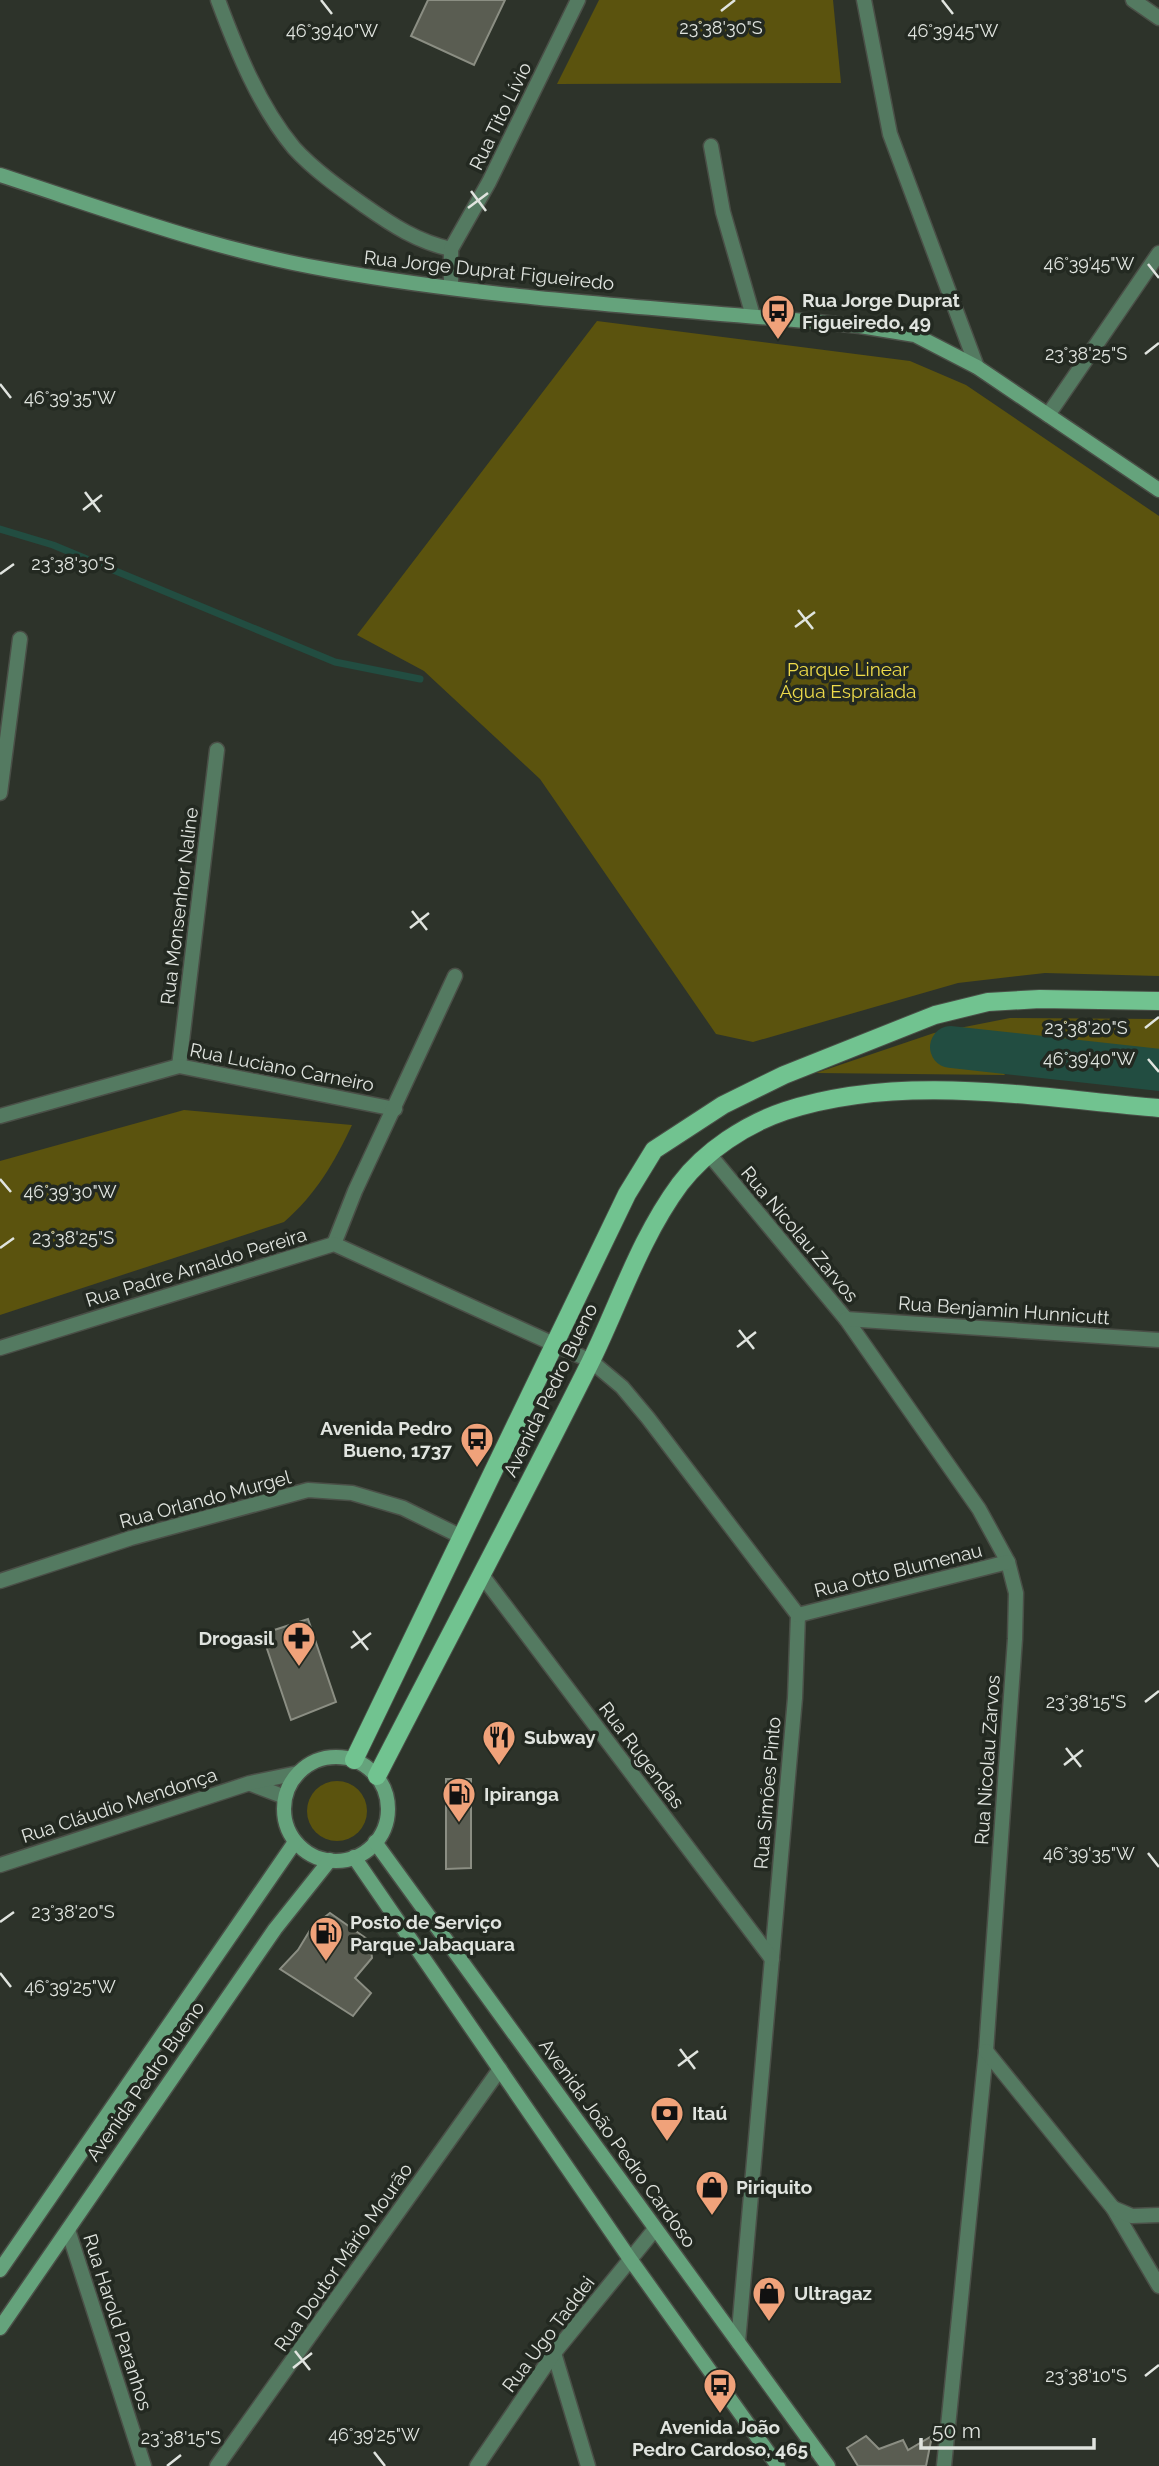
<svg xmlns="http://www.w3.org/2000/svg" width="1159" height="2466" font-family="Raleway,sans-serif">
<style>
.green{fill:#5b530e}
.lines{fill:none;stroke-linecap:round;stroke-linejoin:round}
.stream{stroke:#224d41;stroke-width:7}
.river{stroke:#224d41;stroke-width:42}
.building{fill:#5a5d52;stroke:#8b8e83;stroke-width:2}
.street-casing{stroke:#4a4f47;stroke-width:17}
.secondary-casing{stroke:#4a4f47;stroke-width:17}
.primary-casing{stroke:#4a4f47;stroke-width:20}
.street{stroke:#547a61;stroke-width:14}
.secondary{stroke:#65a37c;stroke-width:14}
.primary{stroke:#71c390;stroke-width:18}
.ticks{fill:none;stroke:#e0e4df;stroke-width:2.5}
.labels{text-anchor:middle;stroke-width:7;stroke-linejoin:round;paint-order:stroke}
.street-label{font-size:19px;fill:#e0e4df;stroke:#232921}
.poi-label{font-size:19px;font-weight:bold;fill:#e0e4df;stroke:#232921;text-anchor:start}
.park-label{font-size:19px;fill:#eedb4a;stroke:#232921}
.ticks-label{font-size:18px;text-anchor:middle;fill:#e0e4df;stroke:#232921;stroke-width:7;stroke-linejoin:round;paint-order:stroke}
</style>
<rect width="100%" height="100%" fill="#2d332a"/>
<g class="green">
<path d="M599,0H833L841,83L557,84Z"/>
<path d="M597,321L910,361L966,385L1159,516V976L1045,973L958,983L753,1042L716,1034L540,779L424,671L357,635Z"/>
<path d="M1010,1018L1159,1019V1060L954,1033L948,1062L999,1066L1005,1075L816,1073L934,1033Z"/>
<path d="M184,1110L352,1125C334,1163 316,1194 284,1222L0,1315V1161Z"/>
<circle cx="337" cy="1811" r="30"/>
</g>
<g class="lines">
<path class="stream" d="M0,529L53,545L335,662L420,679"/>
<path class="river" d="M951,1047L1159,1070"/>
</g>
<g class="building">
<path d="M428,0H505L474,65L411,36Z"/>
<path d="M308,1619L336,1702L291,1720L262,1634Z"/>
<path d="M446,1779H471V1868L446,1869Z"/>
<path d="M330,1913L370,1941L372,1958L355,1978L371,1993L353,2016L280,1969L298,1950L312,1927Z"/>
<path d="M866,2436L879,2449L903,2440L908,2450L932,2436L926,2466H858L847,2448Z"/>
</g>
<g class="lines">
<defs>
<g id="street">
<path d="M218,0C237,51 259,106 294,148C314,170 341,189 365,206C392,225 418,242 451,249"/>
<path d="M864,0L890,134L977,367"/>
<path d="M1133,0L1159,18"/>
<path d="M711,146L723,212L753,316"/>
<path d="M451,288V249L489,182L578,0"/>
<path d="M1048,415L1159,253"/>
<path d="M0,793L20,639"/>
<path d="M179,1066L217,750"/>
<path d="M0,1116L179,1066L395,1109"/>
<path d="M709,1154L846,1319L979,1509L1008,1562L1016,1593L1015,1639L986,2051L944,2466"/>
<path d="M334,1244L355,1191L455,976"/>
<path d="M846,1319L1159,1340"/>
<path d="M0,1348L334,1244L591,1361L622,1387L648,1418L798,1615L795,1698L738,2342"/>
<path d="M481,1574L772,1959"/>
<path d="M0,1581L131,1538L308,1490L352,1493L403,1508L460,1536"/>
<path d="M798,1615L1008,1562"/>
<path d="M251,1784L285,1797"/>
<path d="M0,1865L250,1783L298,1773"/>
<path d="M986,2051L1113,2208L1159,2286"/>
<path d="M1113,2208L1132,2216L1159,2215"/>
<path d="M68,2230L144,2466"/>
<path d="M554,2353L588,2466"/>
<path d="M217,2466L500,2069"/>
<path d="M477,2466L554,2353L655,2229"/>
</g>
<g id="secondary">
<path d="M0,175C108,210 217,251 330,270C504,301 684,309 860,326L915,335L977,367L1159,490"/>
<circle cx="336" cy="1809" r="52"/>
<path d="M375,1842L828,2466"/>
<path d="M354,1857L630,2259L778,2466"/>
<path d="M0,2270L295,1842"/>
<path d="M0,2328L275,1929L330,1860"/>
</g>
<g id="primary">
<path d="M354,1760L627,1194L654,1150L723,1105L784,1075L935,1015L988,1002L1040,999L1159,1001"/>
<path d="M377,1776C448,1638 521,1501 590,1363C619,1304 640,1238 680,1184C705,1151 746,1124 785,1111C904,1072 1037,1098 1159,1108"/>
</g>
</defs>
<use href="#street" class="street-casing"/>
<use href="#secondary" class="secondary-casing"/>
<use href="#primary" class="primary-casing"/>
<use href="#street" class="street"/>
<use href="#secondary" class="secondary"/>
<use href="#primary" class="primary"/>
</g>
<path class="ticks" d="M321,0L332,14M942,0L953,14M721,11L735,0M471,191L486,211M468,208L488,193M1148,264L1159,278M1145,354L1159,343M0,384L11,398M85,492L100,512M83,510L102,495M0,574L14,564M798,610L813,629M795,627L815,612M412,911L427,930M410,928L429,913M1145,1028L1159,1017M1148,1059L1159,1072M0,1179L11,1192M0,1248L14,1238M739,1330L754,1349M737,1347L756,1332M353,1631L368,1650M351,1648L371,1633M1145,1702L1159,1691M1066,1748L1081,1767M1064,1765L1083,1750M1148,1853L1159,1867M0,1922L14,1912M0,1973L11,1987M680,2049L695,2069M678,2066L698,2051M295,2351L310,2370M293,2368L312,2353M1145,2376L1159,2365M374,2452L385,2466M167,2466L181,2455"/>
<defs>
<symbol id="bus-pin" viewBox="-11 -11 22 30"><path d="M0 17L-7.5 6A9.5 9.5 0 1 1 7.5 6Z" fill="#f0a27a" stroke="#232921"/><path d="M-5-6H5V4H4V6H2V4H-2V6H-4V4H-5ZM-3.5-4V0h7V-4ZM-3.5 1.2v1.5H-2V1.2ZM2 1.2v1.5H3.5V1.2Z" fill="#111"/></symbol>
<symbol id="pharmacy-pin" viewBox="-11 -11 22 30"><path d="M0 17L-7.5 6A9.5 9.5 0 1 1 7.5 6Z" fill="#f0a27a" stroke="#232921"/><path d="M-2-6h4v4h4v4h-4v4h-4v-4h-4v-4h4Z" fill="#111"/></symbol>
<symbol id="restaurant-pin" viewBox="-11 -11 22 30"><path d="M0 17L-7.5 6A9.5 9.5 0 1 1 7.5 6Z" fill="#f0a27a" stroke="#232921"/><path d="M-5-6h1v4h1v-4h1v4h1v-4h1v5L-1.5 .5V6h-2V.5L-5-1ZM5-6V6H3V1.5H1.5Q1.5-4 5-6Z" fill="#111"/></symbol>
<symbol id="fuel-pin" viewBox="-11 -11 22 30"><path d="M0 17L-7.5 6A9.5 9.5 0 1 1 7.5 6Z" fill="#f0a27a" stroke="#232921"/><path d="M-5.5-6h7V0h2V4h1.3V-2.5L3-4.5l.8-.8L6-3V5H2.5V1h-1V6h-7ZM-4.2-4.7v3.2H.2V-4.7Z" fill="#111"/></symbol>
<symbol id="bank-pin" viewBox="-11 -11 22 30"><path d="M0 17L-7.5 6A9.5 9.5 0 1 1 7.5 6Z" fill="#f0a27a" stroke="#232921"/><path d="M-6-4H6V4H-6ZM0-2.3a2.3 2.3 0 1 0 0 4.6a2.3 2.3 0 1 0 0-4.6Z" fill="#111"/></symbol>
<symbol id="shop-pin" viewBox="-11 -11 22 30"><path d="M0 17L-7.5 6A9.5 9.5 0 1 1 7.5 6Z" fill="#f0a27a" stroke="#232921"/><path d="M-5-2.5h2.3a2.7 3.5 0 0 1 5.4 0H5L5.5 6h-11ZM-1.5-2.5h3a1.5 2.3 0 0 0-3 0Z" fill="#111"/></symbol>
</defs>
<g fill-rule="evenodd">
<use href="#bus-pin" x="759" y="292" width="38" height="52"/>
<use href="#bus-pin" x="458" y="1420" width="38" height="52"/>
<use href="#pharmacy-pin" x="280" y="1619" width="38" height="52"/>
<use href="#restaurant-pin" x="480" y="1718" width="38" height="52"/>
<use href="#fuel-pin" x="440" y="1775" width="38" height="52"/>
<use href="#fuel-pin" x="307" y="1914" width="38" height="52"/>
<use href="#bank-pin" x="648" y="2094" width="38" height="52"/>
<use href="#shop-pin" x="693" y="2168" width="38" height="52"/>
<use href="#shop-pin" x="750" y="2274" width="38" height="52"/>
<use href="#bus-pin" x="701" y="2366" width="38" height="52"/>
</g>
<g class="labels">
<g class="street-label">
<text transform="translate(500 116) rotate(-64)" y="7">Rua Tito Lívio</text>
<text transform="translate(489 270) rotate(6)" y="7">Rua Jorge Duprat Figueiredo</text>
<text transform="translate(179 906) rotate(-83)" y="7">Rua Monsenhor Naline</text>
<text transform="translate(282 1067) rotate(11)" y="7">Rua Luciano Carneiro</text>
<text transform="translate(800 1234) rotate(50)" y="7">Rua Nicolau Zarvos</text>
<text transform="translate(196 1267) rotate(-17)" y="7">Rua Padre Arnaldo Pereira</text>
<text transform="translate(1004 1310) rotate(4)" y="7">Rua Benjamin Hunnicutt</text>
<text transform="translate(550 1390) rotate(-64)" y="7">Avenida Pedro Bueno</text>
<text transform="translate(205 1499) rotate(-15)" y="7">Rua Orlando Murgel</text>
<text transform="translate(898 1570) rotate(-14)" y="7">Rua Otto Blumenau</text>
<text transform="translate(642 1755) rotate(53)" y="7">Rua Rugendas</text>
<text transform="translate(987 1760) rotate(-86)" y="7">Rua Nicolau Zarvos</text>
<text transform="translate(767 1793) rotate(-85)" y="7">Rua Simões Pinto</text>
<text transform="translate(119 1805) rotate(-18)" y="7">Rua Cláudio Mendonça</text>
<text transform="translate(145 2081) rotate(-55)" y="7">Avenida Pedro Bueno</text>
<text transform="translate(618 2143) rotate(54)" y="7">Avenida João Pedro Cardoso</text>
<text transform="translate(343 2257) rotate(-55)" y="7">Rua Doutor Mário Mourão</text>
<text transform="translate(118 2322) rotate(72)" y="7">Rua Harold Paranhos</text>
<text transform="translate(548 2334) rotate(-53)" y="7">Rua Ugo Taddei</text>
</g>
<g class="poi-label">
<text x="802" y="307">Rua Jorge Duprat<tspan x="802" dy="22">Figueiredo, 49</tspan></text>
<text x="452" y="1435" text-anchor="end">Avenida Pedro<tspan x="452" dy="22">Bueno, 1737</tspan></text>
<text x="274" y="1645" text-anchor="end">Drogasil</text>
<text x="524" y="1744">Subway</text>
<text x="484" y="1801">Ipiranga</text>
<text x="350" y="1929">Posto de Serviço<tspan x="350" dy="22">Parque Jabaquara</tspan></text>
<text x="692" y="2120">Itaú</text>
<text x="736" y="2194">Piriquito</text>
<text x="794" y="2300">Ultragaz</text>
<text x="720" y="2434" text-anchor="middle">Avenida João<tspan x="720" dy="22">Pedro Cardoso, 465</tspan></text>
</g>
<g class="park-label">
<text x="848" y="676">Parque Linear<tspan x="848" dy="22">Água Espraiada</tspan></text>
</g>
</g>
<g class="ticks-label">
<text x="721" y="34">23°38'30"S</text>
<text x="332" y="37">46°39'40"W</text>
<text x="953" y="37">46°39'45"W</text>
<text x="1089" y="270">46°39'45"W</text>
<text x="1086" y="360">23°38'25"S</text>
<text x="70" y="404">46°39'35"W</text>
<text x="73" y="570">23°38'30"S</text>
<text x="1086" y="1034">23°38'20"S</text>
<text x="1089" y="1065">46°39'40"W</text>
<text x="70" y="1198">46°39'30"W</text>
<text x="73" y="1244">23°38'25"S</text>
<text x="1086" y="1708">23°38'15"S</text>
<text x="1089" y="1860">46°39'35"W</text>
<text x="73" y="1918">23°38'20"S</text>
<text x="70" y="1993">46°39'25"W</text>
<text x="1086" y="2382">23°38'10"S</text>
<text x="374" y="2441">46°39'25"W</text>
<text x="181" y="2444">23°38'15"S</text>
</g>
<path d="M921 2438v10h173v-10" fill="none" stroke="#e0e4df" stroke-width="3.5"/>
<text x="932" y="2438" font-size="21" fill="#e0e4df" stroke="#232921" stroke-width="5" paint-order="stroke">50 m</text>
</svg>
